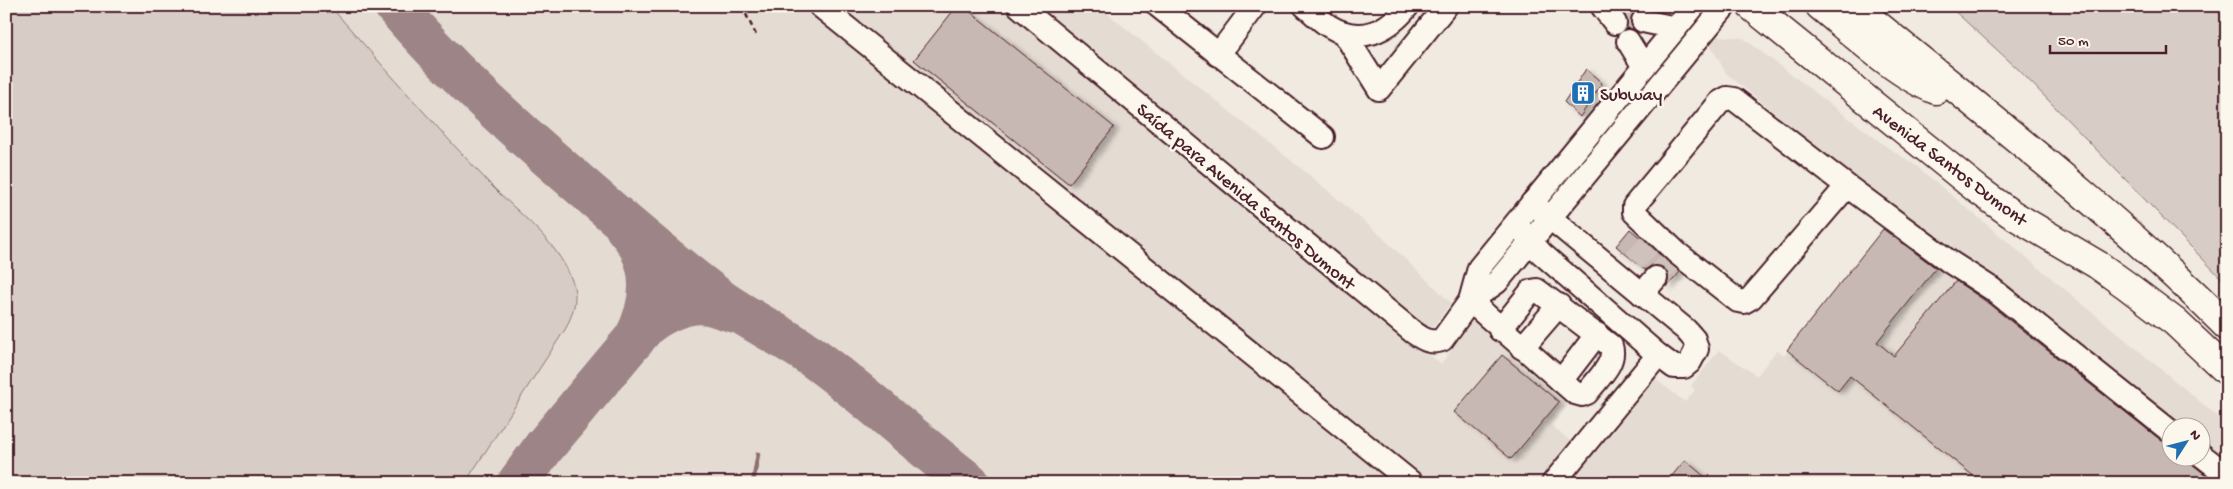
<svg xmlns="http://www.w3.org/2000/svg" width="2233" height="489" font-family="'Gochi Hand',sans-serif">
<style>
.built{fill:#e4dbd2;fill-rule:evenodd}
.green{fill:#d8ccc6;stroke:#917678}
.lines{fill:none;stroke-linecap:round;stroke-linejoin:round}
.stream{stroke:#8c6f72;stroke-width:4.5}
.taxiway{stroke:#9d8486;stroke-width:42}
.building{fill:#c8b8b3;stroke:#4a1f2b;filter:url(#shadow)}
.minor-tunnel{stroke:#cfc1bc;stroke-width:22;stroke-dasharray:22 11;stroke-linecap:butt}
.minor-casing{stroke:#4a1f2b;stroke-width:26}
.major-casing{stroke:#4a1f2b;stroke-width:31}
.path{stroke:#4a1f2b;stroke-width:2.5;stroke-dasharray:5 4;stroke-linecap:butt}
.minor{stroke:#fbf7ec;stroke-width:22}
.major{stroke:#fbf7ec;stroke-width:28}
.labels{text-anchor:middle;stroke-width:5;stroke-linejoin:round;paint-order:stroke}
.poi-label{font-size:19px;fill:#4a1f2b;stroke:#fbf7ec;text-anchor:start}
.street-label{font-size:19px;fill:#4a1f2b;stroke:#fbf7ec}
</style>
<defs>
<filter id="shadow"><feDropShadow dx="5" dy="3" stdDeviation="2.5" flood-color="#0004"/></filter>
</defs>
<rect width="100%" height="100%" fill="#f0eae0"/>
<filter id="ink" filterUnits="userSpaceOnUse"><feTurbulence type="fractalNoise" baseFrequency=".02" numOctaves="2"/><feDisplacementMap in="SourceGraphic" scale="10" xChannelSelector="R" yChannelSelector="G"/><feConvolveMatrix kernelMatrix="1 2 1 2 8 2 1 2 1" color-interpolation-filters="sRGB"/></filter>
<g filter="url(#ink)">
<g class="built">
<path d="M6,6H1098L1314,179L1381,236L1451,303L1418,345L1441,364L1471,322L1481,323L1571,401L1551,425L1571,442L1537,483H6Z"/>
<path d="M1719,36L1743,38L1887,147L1915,165L2227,424V483H1562L1650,375L1685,402L1695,390L1691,386L1719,350L1757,376L1777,350L1784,356L1889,223L1895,211L1726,73L1711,46L1710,39ZM2170,426H2200V456H2170Z"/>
</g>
<g class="green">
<path d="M6,6H330C383,66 435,126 490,184C518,213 555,239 571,278C579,296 574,311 566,328L465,483H6Z"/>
<path d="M1949,6H2227V284L2018,69Z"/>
</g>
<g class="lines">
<path class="stream" d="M753,483L758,454"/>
<g class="taxiway">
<path d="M395,6C446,66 504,119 563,170C615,215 667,260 722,301C754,323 789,339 821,363C872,401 918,444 969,483"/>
<path d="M626,228C657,262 654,302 634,340"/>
<path d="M518,483L544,447L646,325C663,312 687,300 709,304C718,306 727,310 736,312"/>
</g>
</g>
<g class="building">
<path d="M957,6H963L1114,127L1069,184L914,60Z"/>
<path d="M1628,6H1637L1640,8L1634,12L1630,18L1633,29L1627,28L1628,21L1623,12Z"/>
<path d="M1586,69L1602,83L1580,117L1564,102Z"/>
<path d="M1630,229L1680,272L1667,287L1669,274L1664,268L1652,265L1645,270L1616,246Z"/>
<path d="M1883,229L1936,268L1877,342L1894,356L1956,281L1984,300L2162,441L2170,444V456H2187L2192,464L2216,483H1982L1850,376L1838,391L1787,350Z"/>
<path d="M1502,355L1559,402L1511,459L1454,412Z"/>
<path d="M1685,460L1712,483H1666Z"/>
</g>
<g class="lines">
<g class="minor-tunnel">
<path d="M1623,13L1643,21"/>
<path d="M1634,261L1649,245"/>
<path d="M1656,278L1670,261"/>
</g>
<defs>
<g id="minor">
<path d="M820,6L1412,483"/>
<path d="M1019,6L1413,332C1423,339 1430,344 1442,340L1470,301L1479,268L1694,6"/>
<path d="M1158,6L1323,137"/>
<path d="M1305,6C1313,13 1321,21 1329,26C1360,45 1388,31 1408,6"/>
<path d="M1602,6L1615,23"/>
<path d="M1643,21L1676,28"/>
<path d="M1344,33L1379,89L1446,6"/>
<path d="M1628,41L1644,67"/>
<path d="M1218,55L1255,6"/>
<path d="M1847,186L1751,298L1744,302L1738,301L1677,253L1634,212V206L1720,102L1727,98L1734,99L1847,186L1950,262L1992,289L2170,431"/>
<path d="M1516,224L1541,253L1658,355L1674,367H1684L1690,362L1697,349L1694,339L1686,330L1532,203"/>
<path d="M1642,294L1656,278"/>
<path d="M1470,301L1497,282L1725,6"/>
<path d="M1470,301L1575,393L1582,395L1587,393C1597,379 1617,363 1611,346L1537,290L1531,291L1500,330"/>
<path d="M1522,348L1559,305"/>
<path d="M1561,381L1597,334"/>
<path d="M2200,454L2227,475"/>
<path d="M1553,483L1658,355"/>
</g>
<g id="major">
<path d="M1751,6L1977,189L2010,213L2098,265L2126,285L2175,322L2227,371"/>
<path d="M1820,6C1853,33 1897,75 1936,90"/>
<path d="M1854,6C1981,110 2111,210 2227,326"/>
</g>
</defs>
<use href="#minor" class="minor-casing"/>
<use href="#major" class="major-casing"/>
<path class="path" d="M742,6L757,37"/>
<use href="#minor" class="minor"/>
<use href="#major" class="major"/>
</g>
</g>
<defs>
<symbol id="building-square" viewBox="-11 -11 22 22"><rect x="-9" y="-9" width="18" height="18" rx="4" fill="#1f6fb2" stroke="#fbf7ec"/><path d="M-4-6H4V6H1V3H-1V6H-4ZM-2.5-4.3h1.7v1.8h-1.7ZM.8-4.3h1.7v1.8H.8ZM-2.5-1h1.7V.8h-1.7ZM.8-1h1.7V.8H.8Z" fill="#fff"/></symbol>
</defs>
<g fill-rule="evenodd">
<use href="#building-square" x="1569" y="79" width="28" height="28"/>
</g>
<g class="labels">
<g class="poi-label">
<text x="1600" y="100">Subway</text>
</g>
<g class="street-label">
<text transform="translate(1951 164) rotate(37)" y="7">Avenida Santos Dumont</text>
<text transform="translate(1247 195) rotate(40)" y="7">Saída para Avenida Santos Dumont</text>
</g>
</g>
<rect width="2233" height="489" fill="none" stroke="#fbf7ec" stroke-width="25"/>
<rect x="12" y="12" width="2208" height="464" fill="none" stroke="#4a1f2b" stroke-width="2" filter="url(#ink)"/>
<g transform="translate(2186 442) rotate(54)"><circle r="24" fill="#fbf7ec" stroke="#b4a19f"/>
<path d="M0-4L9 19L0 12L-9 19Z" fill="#1f6fb2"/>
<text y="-8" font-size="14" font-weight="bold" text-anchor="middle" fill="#4a1f2b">N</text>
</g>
<path d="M2050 45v8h116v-8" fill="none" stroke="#4a1f2b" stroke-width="2.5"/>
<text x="2058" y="45" font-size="15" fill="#4a1f2b" stroke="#fbf7ec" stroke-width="4" paint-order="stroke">50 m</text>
</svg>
